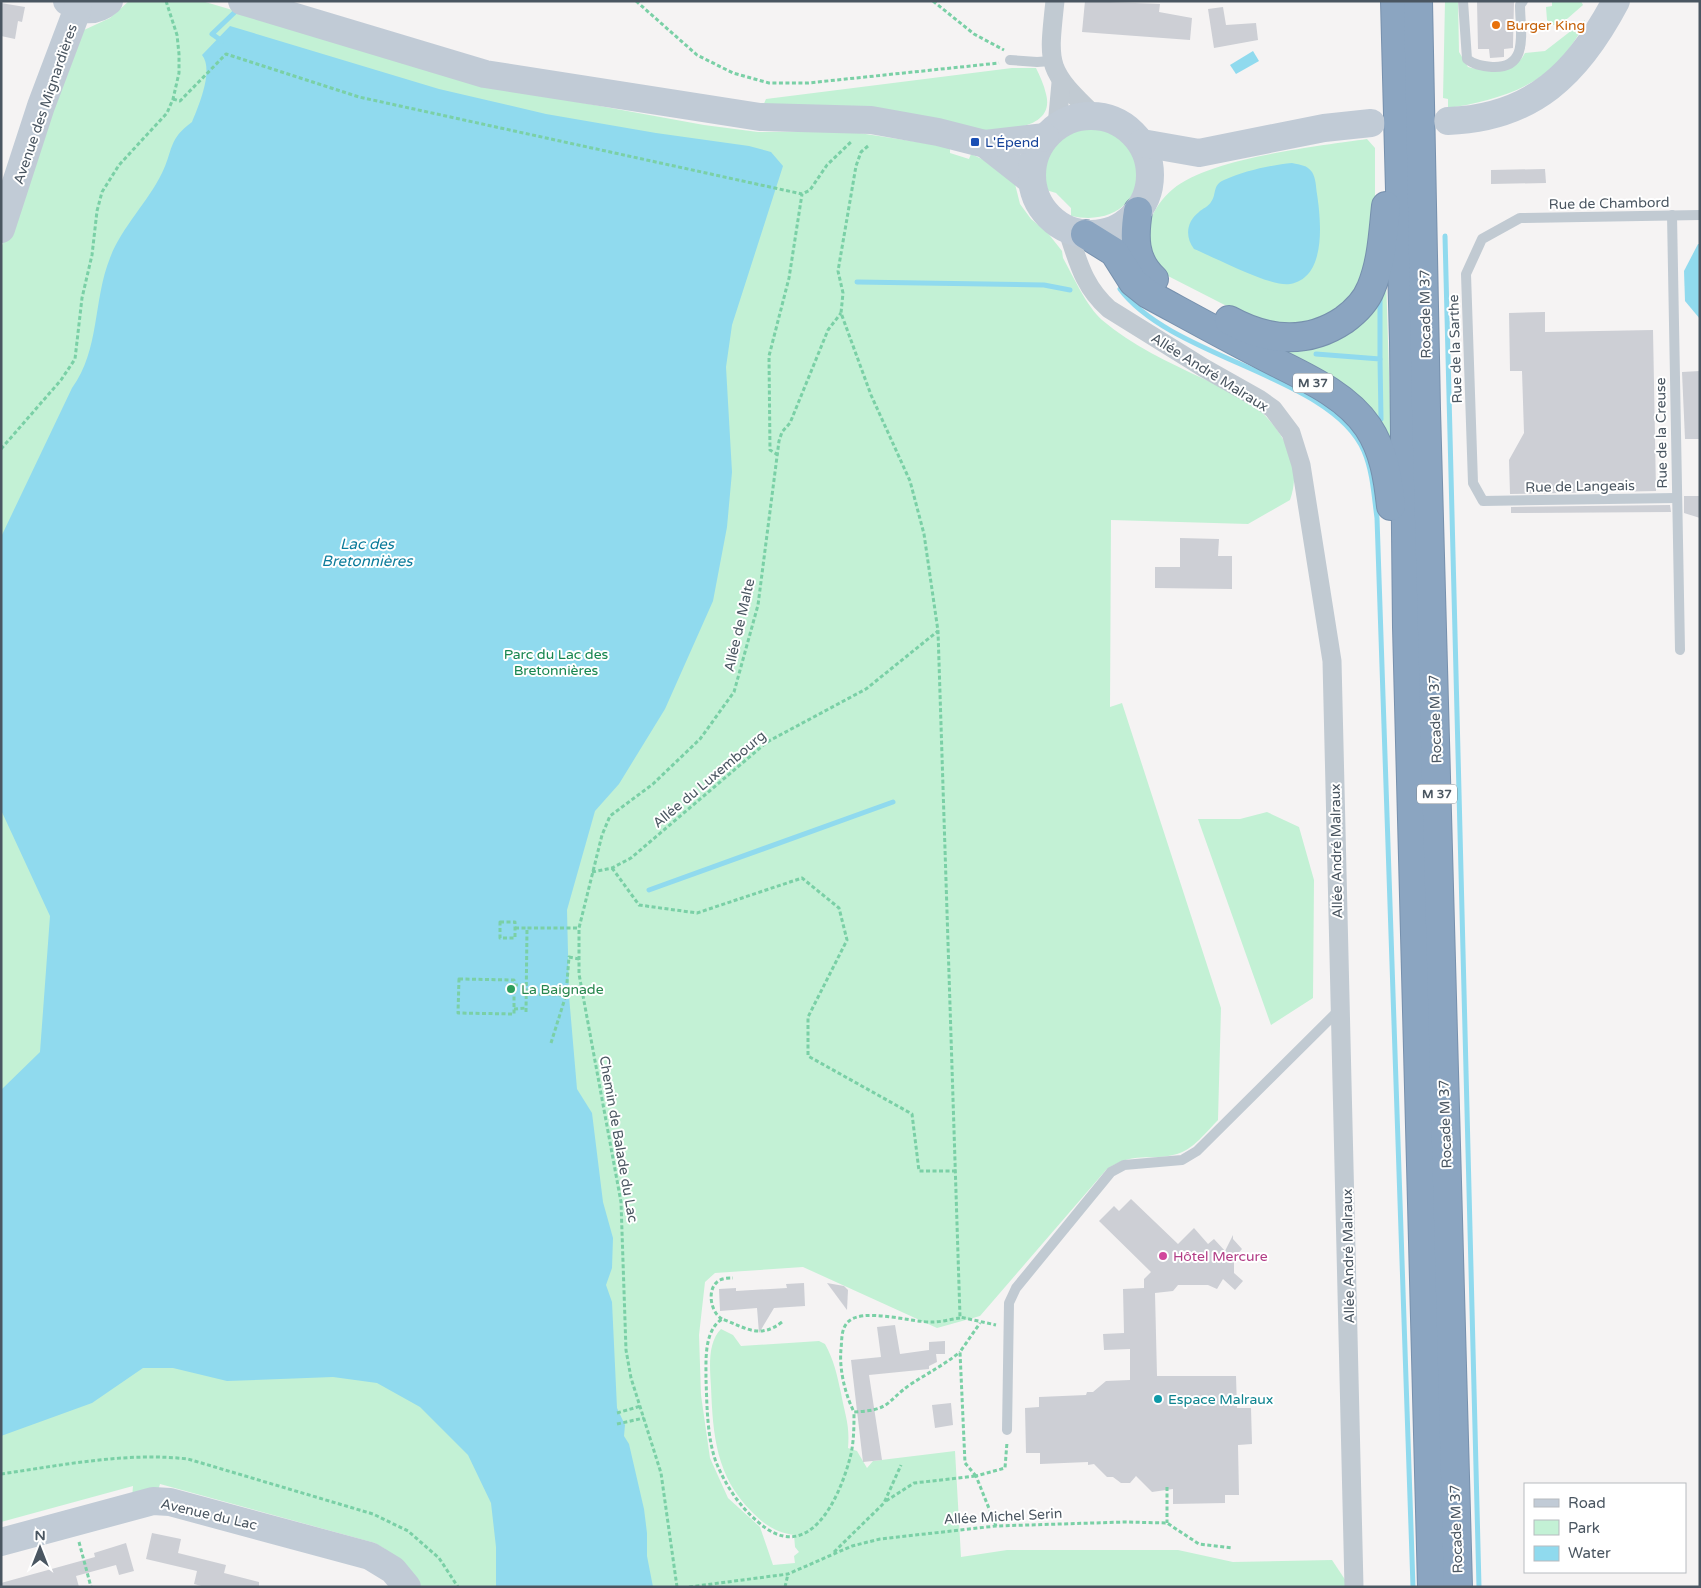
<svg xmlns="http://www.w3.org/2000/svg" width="1701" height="1588" font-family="'Varela Round',sans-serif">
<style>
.green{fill:#c3f1d5}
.water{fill:#90daee}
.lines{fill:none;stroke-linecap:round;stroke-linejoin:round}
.stream{stroke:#90daee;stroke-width:5}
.building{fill:#cdcfd5}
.highway-casing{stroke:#7690ad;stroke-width:30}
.path{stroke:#7ad0a6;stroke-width:3;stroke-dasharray:4 2.5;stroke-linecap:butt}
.lane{stroke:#c1cad2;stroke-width:10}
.street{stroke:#c1cad2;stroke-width:19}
.secondary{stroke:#c1cbd6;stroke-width:28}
.highway{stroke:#8ba5c1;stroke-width:28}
.food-dot{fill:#e8710a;stroke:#fff;stroke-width:2}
.transit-dot{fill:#1a4fb4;stroke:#fff;stroke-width:2}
.leisure-dot{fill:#2e9e5b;stroke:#fff;stroke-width:2}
.hotel-dot{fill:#d1479c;stroke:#fff;stroke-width:2}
.culture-dot{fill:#0f9aa8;stroke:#fff;stroke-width:2}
.labels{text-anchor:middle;stroke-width:4;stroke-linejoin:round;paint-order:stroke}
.shield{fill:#fff;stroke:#808990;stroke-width:1}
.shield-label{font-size:12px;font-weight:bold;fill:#4a5661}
.food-label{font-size:14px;fill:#c56008;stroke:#fff;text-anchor:start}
.street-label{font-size:14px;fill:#4a5661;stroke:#fff}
.transit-label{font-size:14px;fill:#164399;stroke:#fff;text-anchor:start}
.park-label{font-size:14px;fill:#17864f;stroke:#fff}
.leisure-label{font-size:14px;fill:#27864d;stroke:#fff;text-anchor:start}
.hotel-label{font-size:14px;fill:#b23c85;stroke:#fff;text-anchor:start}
.culture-label{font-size:14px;fill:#0d838f;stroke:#fff;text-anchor:start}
.water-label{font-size:15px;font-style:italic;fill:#0c7c9b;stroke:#fff}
</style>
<rect width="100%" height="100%" fill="#f5f3f3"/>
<g class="green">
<path d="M129,1H202L484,85L704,125L758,132L846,131L950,147V153L969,159L971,154L995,165L1015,184L1020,204L1031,219L1047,232L1062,251L1063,258C1073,276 1087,307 1102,320C1131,345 1170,363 1204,379C1217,385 1231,390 1242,397C1276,419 1305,459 1290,500L1248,524L1111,520L1110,707L1122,703L1221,1008L1218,1120C1207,1131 1193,1150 1177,1154C1149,1162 1134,1150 1106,1170L980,1316L937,1328L803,1267L715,1273L705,1282L699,1335L701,1395L710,1458L728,1498L760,1527L773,1565L795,1563L794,1556L799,1552L795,1547L794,1535C775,1532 765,1525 752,1512C716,1476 713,1436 711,1387C710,1369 707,1343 721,1329L733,1335L741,1346L819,1341L825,1344C834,1360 837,1375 841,1393C845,1416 850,1424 848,1448L857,1451L867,1468L873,1461L955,1451L961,1557L1007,1550H1178L1233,1562L1332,1560L1350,1587H417L382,1554L385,1549L375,1543L160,1484L157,1494L132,1498L133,1486L1,1522V248L84,30L110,18Z"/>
<path d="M1445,1H1458L1459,52L1468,67C1488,73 1515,74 1525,53L1545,51L1585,20L1584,26C1577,37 1570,48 1562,58C1534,90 1488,102 1448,108V99L1443,98Z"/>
<path d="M1552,1H1581L1583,5L1560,25H1553L1547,20L1546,7L1552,6Z"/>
<path d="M1012,68H1036C1040,76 1044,85 1046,94C1055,128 1010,129 989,131L762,108L766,99Z"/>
<path d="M1086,127C1161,129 1153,233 1071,216V208L1056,193L1046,190C1040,156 1053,136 1086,127Z"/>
<path d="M1367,139L1375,148V208L1368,267L1348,302L1307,326L1260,323L1168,276C1152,263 1142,245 1149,223C1154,210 1162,198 1173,189C1209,158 1319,146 1367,139Z"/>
<path d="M1386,276L1391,439L1390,442L1283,353Z"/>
<path d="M1267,812L1299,827L1314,880L1313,998L1271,1025L1198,819H1240Z"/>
</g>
<g class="water">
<path d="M230,26L439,89L546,114L656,133L749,146L771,152L783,166L732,325L726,367L732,472L727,527L713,601L665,709L619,784L595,811L567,910L569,996L577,1089L592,1113L603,1202L613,1238L612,1268L606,1285L612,1302L617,1408L625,1425L624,1436L629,1444L644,1509L647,1533V1556L653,1587H496V1547L491,1503L468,1455L420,1407L377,1383L333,1377L227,1381L173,1368H143L92,1403L1,1436V1090L40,1052L50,916L1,810V537L72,388C100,350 93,300 110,258C121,228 148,202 162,173C173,151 168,139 192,122C199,105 214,70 202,55Z"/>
<path d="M1253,51L1259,61L1236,74L1230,65Z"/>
<path d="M1292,163C1301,165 1307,165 1312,172C1316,178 1316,188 1317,194C1321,220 1327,278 1290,284C1272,288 1214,257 1194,249C1185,237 1186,222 1199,212C1202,209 1209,206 1211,202C1217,194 1212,185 1224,180C1244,171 1271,165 1292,163Z"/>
<path d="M1698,244H1700V319L1685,301L1684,271Z"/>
</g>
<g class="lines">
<g class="stream">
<path d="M222,41L212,34L236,11"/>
<path d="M1445,236L1479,1587"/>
<path d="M857,282L1044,285L1070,290"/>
<path d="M1120,289C1172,359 1332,376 1364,451C1373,472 1374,496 1377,518L1413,1587"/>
<path d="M1380,299V359"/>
<path d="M1316,354L1380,359L1381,419"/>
<path d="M649,890L893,802"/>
</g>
</g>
<g class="building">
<path d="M1085,1L1160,4L1159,12L1192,18L1190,40L1082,32Z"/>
<path d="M1477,1H1514L1513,45V48L1504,49V57L1490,58L1489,49H1478Z"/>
<path d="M1,3L25,7L22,22L18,21L15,39L1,36Z"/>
<path d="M1223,7L1226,25L1256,23L1258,40L1214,48L1208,9Z"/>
<path d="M1545,169L1546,183L1491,184V170Z"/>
<path d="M1545,312V332L1653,330L1656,491L1510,494L1509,460L1524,433L1522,371H1510L1509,313Z"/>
<path d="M1700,371V439H1685L1682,372Z"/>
<path d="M1684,496H1700V518L1684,513Z"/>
<path d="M1670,505L1671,512L1511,513V507Z"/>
<path d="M1180,538L1219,539L1218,556H1232V589L1155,588V567H1180Z"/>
<path d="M1131,1199L1178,1244L1194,1228L1208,1244L1214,1239L1225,1251L1233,1235V1239L1242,1249L1234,1258V1273L1243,1281L1235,1290L1223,1279L1217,1289L1208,1285H1178L1173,1291L1155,1293L1157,1376H1236L1237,1408H1251L1252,1444L1238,1445L1239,1495H1225V1503L1173,1504V1489L1152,1492L1136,1476L1130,1483H1121L1113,1477H1107L1094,1464L1088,1465V1462L1040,1464V1453H1026L1025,1408L1039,1407V1397L1086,1395L1087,1392H1093L1106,1381L1130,1380V1349L1104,1350L1103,1334L1124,1333L1123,1289L1144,1288V1279L1151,1272L1099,1221L1114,1206L1119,1211Z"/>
<path d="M804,1283L805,1306L774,1308L759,1333L757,1308L720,1311L719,1289L736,1288V1291L787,1288L786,1284Z"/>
<path d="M827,1283L844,1286L848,1290L847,1310Z"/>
<path d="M895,1325L900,1354L929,1350V1342L945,1341V1354H936L937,1362L929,1366V1369L869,1375L882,1460L863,1462L851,1360L881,1357L877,1327Z"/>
<path d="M951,1403L953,1425L935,1428L932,1405Z"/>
<path d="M152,1533L181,1539L178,1553L226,1565L224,1573L259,1582V1587H205L194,1584L197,1571L146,1559Z"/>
<path d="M126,1543L134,1571L119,1575L116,1565L76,1576L79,1587H2L1,1583L95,1557L94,1553Z"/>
</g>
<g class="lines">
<defs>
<g id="highway">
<path d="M1395,1L1404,341L1407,627L1432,1587"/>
<path d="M1418,1L1426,409L1458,1587"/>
<path d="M1138,211C1134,236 1133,260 1154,279"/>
<path d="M1085,234L1114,252L1133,282L1148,294C1185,314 1221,334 1258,353C1295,373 1344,391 1368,427C1384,451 1388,478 1391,506"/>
<path d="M1229,320C1267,341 1307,345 1344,320C1355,312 1366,301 1371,288C1382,262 1383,233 1386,206"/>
</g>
</defs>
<use href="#highway" class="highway-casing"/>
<g class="path">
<path d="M636,1L697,55L733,73L769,83H808L999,63"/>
<path d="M933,1L974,34L1004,50"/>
<path d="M173,99L180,101L226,54L359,97L802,194L810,190L827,165L852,141"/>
<path d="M868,146L861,152L856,166L838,271L843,293L841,313L871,395L910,481L924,534L938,631L960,1317L996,1325"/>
<path d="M1,449L61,380L75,359L82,298L92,255L97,211L102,192L119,165L167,113L173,99L179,73V54L177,35L166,1"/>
<path d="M778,455L770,450L769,356L789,278L802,194"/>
<path d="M612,868L639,905L697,913L802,878L839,908L847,940L808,1017V1056L912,1114L919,1171H956"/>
<path d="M592,872L612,868L631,858L767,742L866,689L938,631"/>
<rect x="500" y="922" width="15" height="16"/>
<path d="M515,928H527"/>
<path d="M459,979L514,980V1014L458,1013Z"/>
<path d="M514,985H526"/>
<path d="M526,994L566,995L569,957L579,959"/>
<path d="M514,1009L526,1008"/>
<path d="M526,1012L527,928H579"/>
<path d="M551,1043L566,995"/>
<path d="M960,1318C951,1319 942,1322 933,1322C912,1323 861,1306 847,1323C841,1330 842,1340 841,1349C839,1369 845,1394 854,1412C892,1410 885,1402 911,1384C928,1373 944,1365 960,1352"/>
<path d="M722,1319C710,1312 706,1287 720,1280C724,1278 729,1278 733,1278"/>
<path d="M782,1322C759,1340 745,1327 722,1319C704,1331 706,1359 706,1379C707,1406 707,1437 716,1462C725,1484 739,1506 757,1521C808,1568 840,1499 851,1454C854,1440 854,1426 854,1412"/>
<path d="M617,1413L641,1406"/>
<path d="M617,1424L644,1418"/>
<path d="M1,1474C63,1465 126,1452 188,1459L373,1514L408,1531L439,1558L458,1587"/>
<path d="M976,1476L965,1463L960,1352L980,1323"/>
<path d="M1167,1487V1523"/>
<path d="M886,1501L914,1483L976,1476"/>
<path d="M996,1526L976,1476L1005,1468L1007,1442"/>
<path d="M79,1542L91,1587"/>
<path d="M834,1552L884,1503L901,1465"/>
<path d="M677,1587L661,1473L631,1378L626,1350L621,1202L579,974V928L602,835L610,816L653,784L700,739L734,692L758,605L779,441L782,432L790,423L828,330L841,313"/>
<path d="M689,1587L788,1574L852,1546L880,1539L996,1526L1125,1522L1167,1523L1199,1544L1232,1548"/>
<path d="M785,1587L788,1574"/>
</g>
<g class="lane">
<path d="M1463,1L1467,59C1474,65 1483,66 1492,67C1530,69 1520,31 1520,5L1523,1"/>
<path d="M1010,60L1037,62L1051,61"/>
<path d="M1672,215L1680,650"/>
<path d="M1676,498L1483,501L1473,483L1466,274L1482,239L1520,218L1700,215"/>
<path d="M1007,1430L1009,1303L1016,1288L1111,1172L1124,1165L1182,1160L1197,1151L1340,1009"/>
</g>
<g class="street">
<path d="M1055,1C1048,66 1046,69 1094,115"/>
<path d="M1057,126L1061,83"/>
<path d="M1067,229C1078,261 1083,286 1109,309L1204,368L1259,399L1273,409L1291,433L1301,465L1332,661L1354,1587"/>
</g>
<g class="secondary">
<path d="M67,1C81,11 95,13 109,1"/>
<path d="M242,1L485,74L760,117L871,120L938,132L985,144L1032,181"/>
<circle cx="1091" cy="175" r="59"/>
<path d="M1448,121C1533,118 1578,73 1616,1"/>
<path d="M1142,143L1199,153L1324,128L1371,123"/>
<path d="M985,144L1045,137"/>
<path d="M1,229L41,106L78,8"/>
<path d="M1,1542L153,1501L170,1502L370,1556L393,1570L407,1587"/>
</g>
<use href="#highway" class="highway"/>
</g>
<circle class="food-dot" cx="1496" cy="25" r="5"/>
<rect class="transit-dot" x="970" y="137" width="10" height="10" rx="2.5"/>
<circle class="leisure-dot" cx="511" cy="989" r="5"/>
<circle class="hotel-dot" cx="1163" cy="1256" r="5"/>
<circle class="culture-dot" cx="1158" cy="1399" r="5"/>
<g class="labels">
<g class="shield">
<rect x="1293" y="373.5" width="40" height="19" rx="4"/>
<rect x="1417" y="784.5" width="40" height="19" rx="4"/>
</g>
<g class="shield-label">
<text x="1313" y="387">M 37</text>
<text x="1437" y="798">M 37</text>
</g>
<g class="food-label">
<text x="1506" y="30">Burger King</text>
</g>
<g class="street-label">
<text transform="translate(45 104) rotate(-71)" y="5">Avenue des Mignardières</text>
<text transform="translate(1609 203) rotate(-1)" y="5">Rue de Chambord</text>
<text transform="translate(1425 314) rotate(-91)" y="5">Rocade M 37</text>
<text transform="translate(1455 349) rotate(-92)" y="5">Rue de la Sarthe</text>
<text transform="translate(1210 372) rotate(32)" y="5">Allée André Malraux</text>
<text transform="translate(1661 433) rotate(-91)" y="5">Rue de la Creuse</text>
<text transform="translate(1580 486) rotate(-1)" y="5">Rue de Langeais</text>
<text transform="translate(739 625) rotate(-77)" y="5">Allée de Malte</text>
<text transform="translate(1435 719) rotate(-92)" y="5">Rocade M 37</text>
<text transform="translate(709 779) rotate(-40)" y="5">Allée du Luxembourg</text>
<text transform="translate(1336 851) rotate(-91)" y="5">Allée André Malraux</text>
<text transform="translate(1445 1124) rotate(-92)" y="5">Rocade M 37</text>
<text transform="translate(619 1139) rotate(80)" y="5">Chemin de Balade du Lac</text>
<text transform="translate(1348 1256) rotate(-91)" y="5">Allée André Malraux</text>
<text transform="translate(209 1514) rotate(13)" y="5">Avenue du Lac</text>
<text transform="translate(1003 1516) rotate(-3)" y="5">Allée Michel Serin</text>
<text transform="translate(1456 1529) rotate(-92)" y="5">Rocade M 37</text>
</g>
<g class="transit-label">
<text x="985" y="147">L'Épend</text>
</g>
<g class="park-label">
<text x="556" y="659">Parc du Lac des<tspan x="556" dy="16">Bretonnières</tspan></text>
</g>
<g class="leisure-label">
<text x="521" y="994">La Baignade</text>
</g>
<g class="hotel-label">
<text x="1173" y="1261">Hôtel Mercure</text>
</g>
<g class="culture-label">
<text x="1168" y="1404">Espace Malraux</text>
</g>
<g class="water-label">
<text x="367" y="549">Lac des<tspan x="367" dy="17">Bretonnières</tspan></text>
</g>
</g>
<rect width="1701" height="1588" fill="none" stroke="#4a5661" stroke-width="5"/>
<rect x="1524" y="1483" width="162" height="90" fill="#ffffff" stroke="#b7bbc0"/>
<rect x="1534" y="1499" width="25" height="8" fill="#c1cbd6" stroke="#b7bbc0"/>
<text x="1568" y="1508" font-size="15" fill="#4a5661">Road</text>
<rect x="1534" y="1520" width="25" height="15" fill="#c3f1d5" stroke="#b7bbc0"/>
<text x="1568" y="1533" font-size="15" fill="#4a5661">Park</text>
<rect x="1534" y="1546" width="25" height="15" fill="#90daee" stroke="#b7bbc0"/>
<text x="1568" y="1558" font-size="15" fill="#4a5661">Water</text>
<g transform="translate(40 1548)" stroke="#ffffff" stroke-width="4" paint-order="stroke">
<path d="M0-4L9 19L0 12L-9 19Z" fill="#4a5661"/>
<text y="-8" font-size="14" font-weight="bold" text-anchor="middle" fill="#4a5661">N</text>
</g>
</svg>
